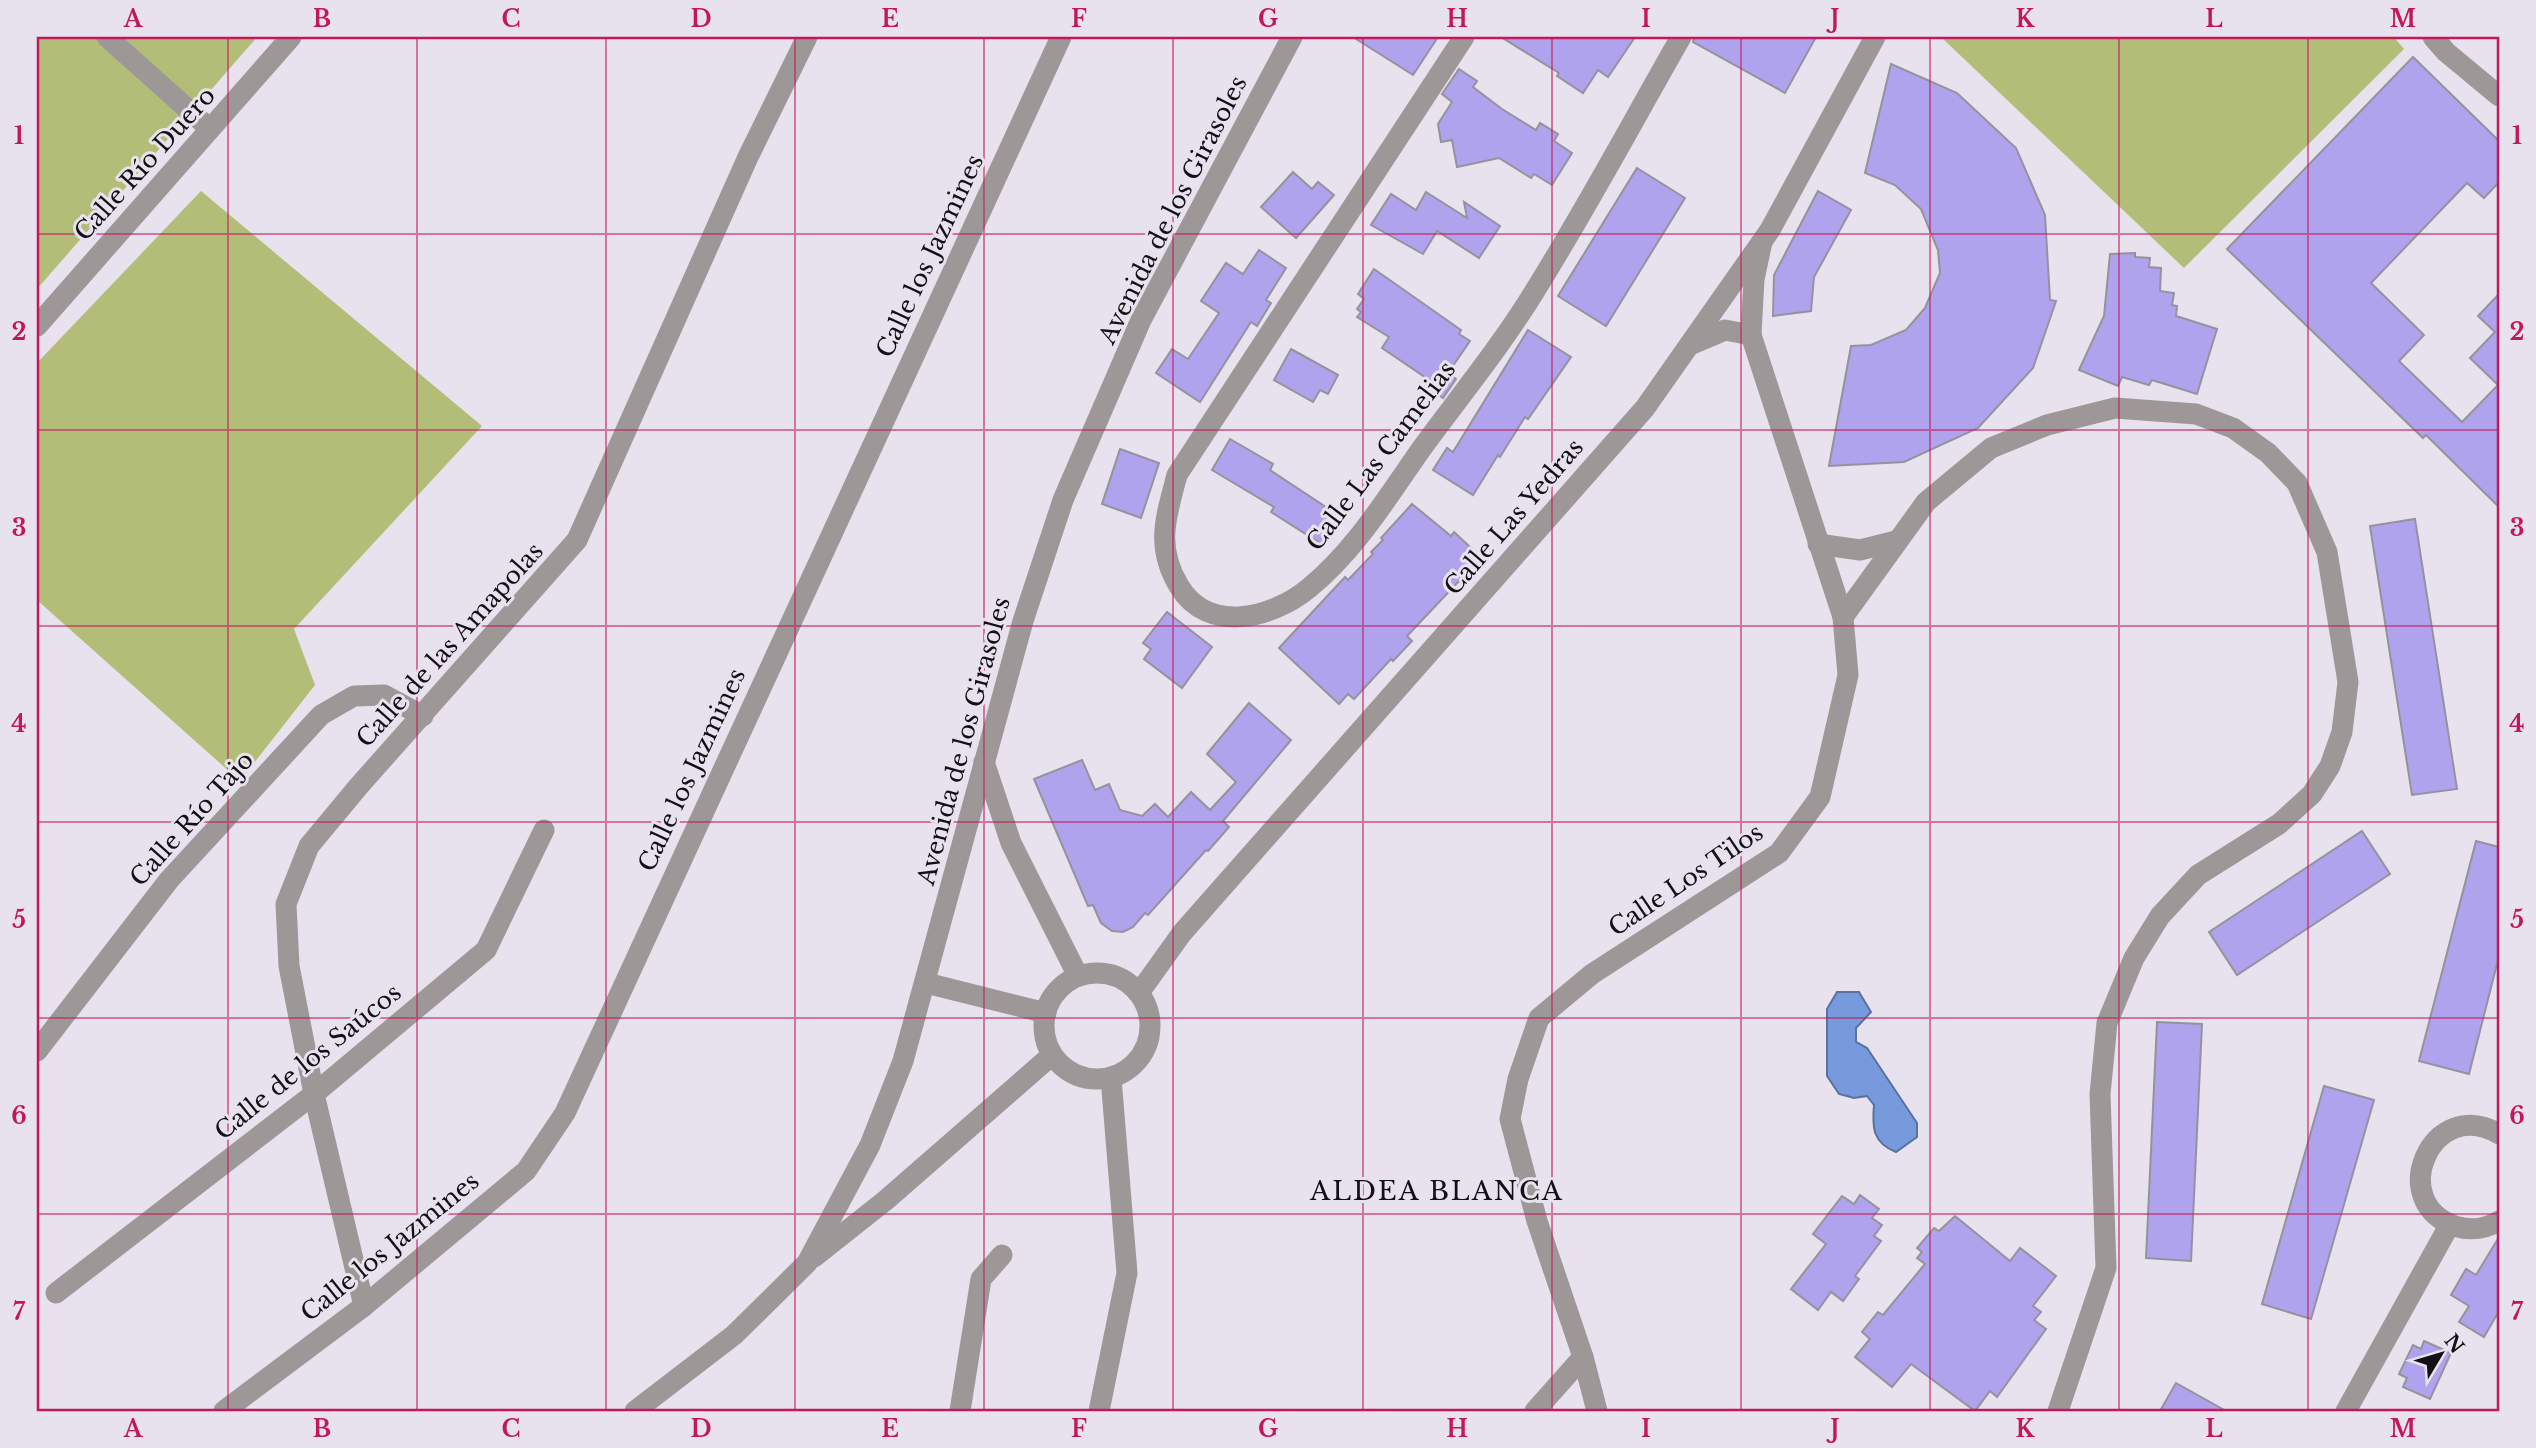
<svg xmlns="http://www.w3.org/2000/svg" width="2536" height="1448" font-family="'Libre Baskerville',serif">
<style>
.green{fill:#b2bd78}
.water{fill:#779adc;stroke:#5971a0;stroke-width:2}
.building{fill:#b0a3ed;stroke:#94929d;stroke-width:2}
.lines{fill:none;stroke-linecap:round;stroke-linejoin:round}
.minor{stroke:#9d9798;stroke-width:21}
.grid{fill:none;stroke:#c2185b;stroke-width:2;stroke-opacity:0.55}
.labels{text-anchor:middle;stroke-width:6;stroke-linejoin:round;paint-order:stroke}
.street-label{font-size:24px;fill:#121014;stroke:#e8e2ee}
.neighbourhood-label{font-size:26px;letter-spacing:2px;fill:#121014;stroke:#e8e2ee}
.neatline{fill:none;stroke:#c2185b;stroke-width:2.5}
.grid-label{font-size:23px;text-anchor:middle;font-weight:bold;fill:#c2185b}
</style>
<rect width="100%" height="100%" fill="#e8e2ee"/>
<g class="green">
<path d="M37,37H257L37,289Z"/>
<path d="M1941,37H2394L2404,49L2184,268Z"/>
<path d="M201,191L482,426L294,629L315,685L240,781L37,600V363Z"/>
</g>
<path class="water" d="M1837,992H1859L1871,1012L1856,1028V1042L1867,1048L1917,1123V1137L1896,1152C1873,1143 1872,1128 1874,1105L1867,1096L1854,1098L1839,1094L1827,1076V1009Z"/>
<g class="building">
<path d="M1353,37H1438L1413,75Z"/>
<path d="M1501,37H1635L1608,77L1598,70L1583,93L1557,76L1559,73Z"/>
<path d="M1694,37H1816L1785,93L1693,42Z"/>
<path d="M2413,57L2499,141V182L2484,198L2467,183L2371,283L2424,335L2399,361L2462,422L2498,385L2470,358L2495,332L2478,316L2499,294V507L2426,435L2423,438L2227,249Z"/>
<path d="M1891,64L1957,93L2016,148L2045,215L2050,300L2056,301L2033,368L1978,428L1904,462L1829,466L1851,346L1871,345L1906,330L1925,308L1940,273L1938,250L1921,209L1895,185L1865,173Z"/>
<path d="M1459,69L1477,81L1473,87L1502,109L1536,130L1540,123L1558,134L1554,141L1572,153L1552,185L1534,174L1531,178L1499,158L1457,167L1452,140L1441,142L1438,124L1452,102L1442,94Z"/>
<path d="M1637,168L1685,198L1606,326L1558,296Z"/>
<path d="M1293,172L1312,189L1318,182L1334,195L1296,238L1261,207Z"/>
<path d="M1818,191L1851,210L1814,277L1811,311L1773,316L1774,275Z"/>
<path d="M1426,192L1467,218L1464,202L1500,226L1479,258L1437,231L1423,254L1371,225L1391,194L1416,210Z"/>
<path d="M1259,250L1286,268L1266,300L1271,303L1257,326L1251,322L1200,402L1156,373L1172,349L1188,359L1219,313L1201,301L1226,263L1243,274Z"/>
<path d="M2135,253V257L2150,258L2149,267L2161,268L2160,291L2174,293L2172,305L2177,306L2176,316L2217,329L2197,394L2152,380L2149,385L2122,377L2118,386L2079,370L2104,316L2110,254Z"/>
<path d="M1374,269L1461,330L1459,334L1470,341L1448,373L1456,379L1443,398L1425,385L1429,380L1382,348L1389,337L1357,317L1361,312L1357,309L1364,299L1358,294Z"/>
<path d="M1528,330L1571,357L1528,419L1525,417L1500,457L1498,455L1473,495L1433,470L1447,448L1453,452Z"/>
<path d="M1291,349L1338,375L1328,394L1320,390L1313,402L1274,380Z"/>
<path d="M1230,439L1273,464L1270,470L1341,517L1323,545L1271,512L1274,507L1212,470Z"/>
<path d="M1120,449L1159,463L1141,518L1102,504Z"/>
<path d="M1412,504L1451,536L1454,532L1485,561L1462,584L1459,581L1407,636L1412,641L1393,661L1391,659L1354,699L1348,694L1339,704L1279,648L1345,577L1348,580L1373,554L1371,552L1383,540L1381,538Z"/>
<path d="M2415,519L2457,789L2412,795L2370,526Z"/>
<path d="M1167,612L1212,647L1182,688L1144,659L1151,649L1143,643Z"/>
<path d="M1249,703L1291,740L1223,821L1229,827L1208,851L1206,850L1148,915L1145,913L1133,927L1123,932L1112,931L1101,923L1093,905L1088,906L1034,779L1082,760L1095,790L1109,784L1120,810L1142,816L1155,804L1168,817L1191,792L1210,810L1236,782L1207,754Z"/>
<path d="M2362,831L2390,874L2237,975L2209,932Z"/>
<path d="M2476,841L2499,847V956L2469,1074L2419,1061Z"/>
<path d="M2157,1022L2202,1024L2191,1261L2146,1258Z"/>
<path d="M2324,1086L2374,1100L2311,1319L2262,1304Z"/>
<path d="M1860,1195L1879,1209L1872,1218L1882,1225L1874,1236L1881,1241L1855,1276L1859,1279L1843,1301L1831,1292L1818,1310L1791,1289L1826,1244L1813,1234L1842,1196L1854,1204Z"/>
<path d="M1955,1216L2010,1261L2020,1248L2056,1276L2033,1306L2041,1312L2034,1320L2046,1329L1997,1397L1990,1391L1975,1411L1911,1364L1892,1387L1855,1357L1870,1339L1862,1332L1878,1312L1883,1315L1925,1264L1917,1258L1922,1252L1917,1248L1934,1228L1939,1231Z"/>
<path d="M2499,1237V1311L2484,1337L2459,1322L2469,1306L2451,1295L2466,1269L2476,1275Z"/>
<path d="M2424,1341L2451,1353L2430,1399L2403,1387L2407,1378L2399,1374L2413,1345L2421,1349Z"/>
<path d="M2176,1383L2226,1411H2160Z"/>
</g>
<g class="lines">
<g class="minor">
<path d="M107,37L210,129"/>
<path d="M1464,37L1177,475C1166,517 1155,546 1179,586C1208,635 1273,618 1309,588C1355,551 1388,496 1422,448C1460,396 1502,345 1536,289C1587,207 1633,121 1681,37"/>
<path d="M2433,37L2446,52L2499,96"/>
<path d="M37,326L291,37"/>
<path d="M1692,344L1725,330L1751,335"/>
<path d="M1818,544L1860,550L1896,541"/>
<path d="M1843,617L1926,502L1991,448L2047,425L2115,408L2196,414L2233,428L2268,453L2297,483L2327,552L2348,682L2342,732L2330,766L2312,794L2279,824L2198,875L2160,916L2134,958L2107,1023L2100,1094L2106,1268L2058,1411"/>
<path d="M984,762L1011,843L1078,976"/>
<circle cx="1097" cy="1026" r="53"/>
<path d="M926,983L1046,1013"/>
<path d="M1139,993L1182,933L1645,408L1770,230L1875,37"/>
<path d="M37,1051L169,880L321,715L354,696L384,695L423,716"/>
<path d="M2499,1134C2431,1094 2384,1205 2458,1227C2473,1231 2487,1228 2499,1221"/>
<path d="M814,1257L886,1200L1052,1055"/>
<path d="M56,1293L314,1094L486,950L544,830"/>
<path d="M364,1306L314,1094L289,966L286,904L309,846L358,787L577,540L748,157L807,37"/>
<path d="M224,1411L364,1306L526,1171L565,1113L1061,37"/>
<path d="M635,1411L734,1335L807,1263L870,1145L903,1061L1023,621L1063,500L1141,320L1292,37"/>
<path d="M960,1411L981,1279L1002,1255"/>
<path d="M1099,1411L1127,1273L1111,1078"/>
<path d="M1535,1411L1583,1357"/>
<path d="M1597,1411L1583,1357L1537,1221L1510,1119L1518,1079L1539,1018L1592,974L1779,853L1820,797L1848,675L1843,617L1751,335L1754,279L1762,242"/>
<path d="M2346,1411L2450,1224"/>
</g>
</g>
<path class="grid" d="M228,37V1411M417,37V1411M606,37V1411M795,37V1411M984,37V1411M1173,37V1411M1363,37V1411M1552,37V1411M1741,37V1411M1930,37V1411M2119,37V1411M2308,37V1411M37,234H2499M37,430H2499M37,626H2499M37,822H2499M37,1018H2499M37,1214H2499"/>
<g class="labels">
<g class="street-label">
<text transform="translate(145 164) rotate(-48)" y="8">Calle Río Duero</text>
<text transform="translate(1173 210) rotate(-63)" y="8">Avenida de los Girasoles</text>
<text transform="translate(930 256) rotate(-65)" y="8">Calle los Jazmines</text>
<text transform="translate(1381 456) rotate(-53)" y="8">Calle Las Camelias</text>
<text transform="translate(1514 517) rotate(-49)" y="8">Calle Las Yedras</text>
<text transform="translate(450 645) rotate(-48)" y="8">Calle de las Amapolas</text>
<text transform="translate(964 741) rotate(-75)" y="8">Avenida de los Girasoles</text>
<text transform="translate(692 770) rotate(-65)" y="8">Calle los Jazmines</text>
<text transform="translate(192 819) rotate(-48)" y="8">Calle Río Tajo</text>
<text transform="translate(1686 880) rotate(-34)" y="8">Calle Los Tilos</text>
<text transform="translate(308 1062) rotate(-39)" y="8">Calle de los Saúcos</text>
<text transform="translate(390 1247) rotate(-39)" y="8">Calle los Jazmines</text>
</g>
<g class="neighbourhood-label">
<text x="1437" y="1200">ALDEA BLANCA</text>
</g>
</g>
<rect width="2536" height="1448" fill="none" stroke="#e8e2ee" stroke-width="77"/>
<g transform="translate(2441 1354) rotate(52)" stroke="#e8e2ee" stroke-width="5" paint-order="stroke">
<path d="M0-5L12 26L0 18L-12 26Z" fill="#121014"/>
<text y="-10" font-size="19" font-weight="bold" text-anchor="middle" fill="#121014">N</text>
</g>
<rect x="38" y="38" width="2460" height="1372" class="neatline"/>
<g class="grid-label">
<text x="133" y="27">A</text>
<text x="322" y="27">B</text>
<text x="511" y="27">C</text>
<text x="701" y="27">D</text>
<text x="890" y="27">E</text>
<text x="1079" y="27">F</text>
<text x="1268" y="27">G</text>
<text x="1457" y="27">H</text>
<text x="1646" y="27">I</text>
<text x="1835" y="27">J</text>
<text x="2025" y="27">K</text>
<text x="2214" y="27">L</text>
<text x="2403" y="27">M</text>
<text x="19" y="144">1</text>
<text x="2517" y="144">1</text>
<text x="19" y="340">2</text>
<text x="2517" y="340">2</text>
<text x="19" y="536">3</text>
<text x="2517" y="536">3</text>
<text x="19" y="732">4</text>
<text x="2517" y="732">4</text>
<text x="19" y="928">5</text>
<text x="2517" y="928">5</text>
<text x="19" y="1124">6</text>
<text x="2517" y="1124">6</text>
<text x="19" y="1320">7</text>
<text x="2517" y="1320">7</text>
<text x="133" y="1437">A</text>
<text x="322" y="1437">B</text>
<text x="511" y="1437">C</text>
<text x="701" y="1437">D</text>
<text x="890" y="1437">E</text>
<text x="1079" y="1437">F</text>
<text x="1268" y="1437">G</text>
<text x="1457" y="1437">H</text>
<text x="1646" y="1437">I</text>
<text x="1835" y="1437">J</text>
<text x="2025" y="1437">K</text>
<text x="2214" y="1437">L</text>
<text x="2403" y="1437">M</text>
</g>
</svg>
